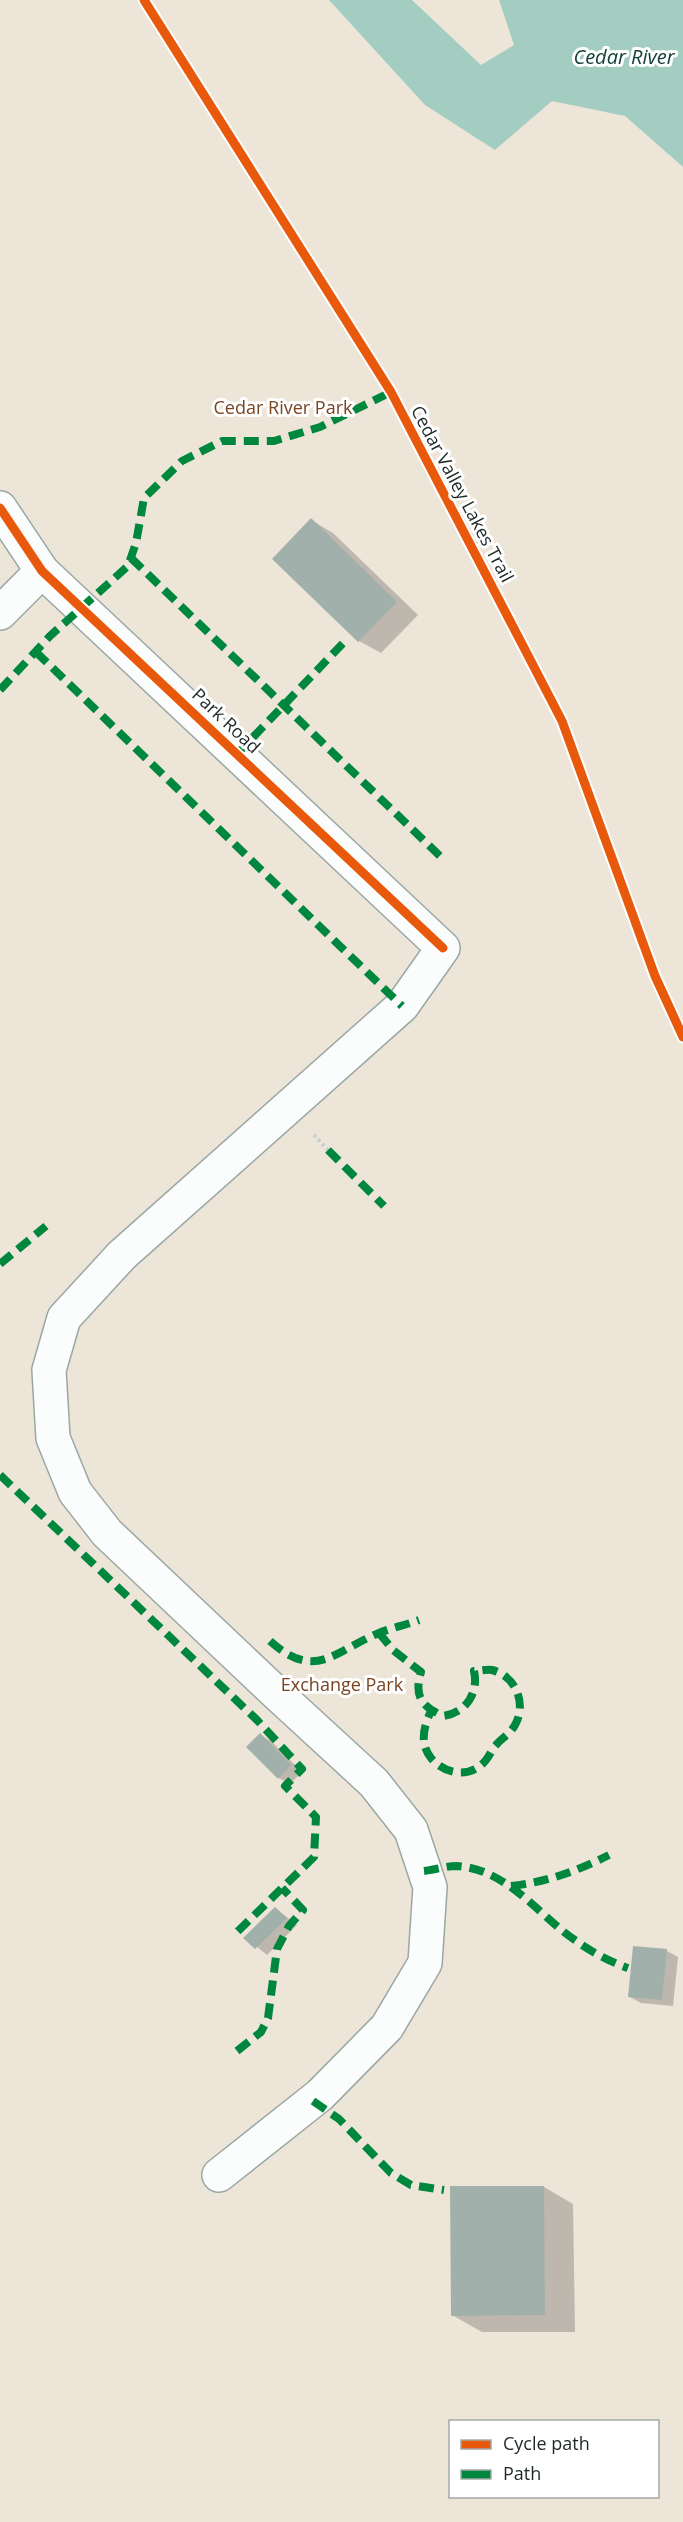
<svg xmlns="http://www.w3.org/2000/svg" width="683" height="2522" font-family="'Open Sans',sans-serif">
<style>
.green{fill:#eee5d9;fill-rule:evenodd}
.water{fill:#a3cdc1}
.shadow{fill:#0003}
.building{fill:#a2b0ac}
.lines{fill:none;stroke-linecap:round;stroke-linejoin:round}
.minor-casing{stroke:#9aa8a4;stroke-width:36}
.path{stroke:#c9d0cd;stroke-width:4;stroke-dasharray:3 3;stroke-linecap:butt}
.minor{stroke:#fafdfc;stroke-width:33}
.quiet{stroke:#00873e;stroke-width:8;stroke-dasharray:15 8;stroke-linecap:butt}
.cycleway-casing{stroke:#fff;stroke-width:13}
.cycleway{stroke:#e8590c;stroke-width:9}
.labels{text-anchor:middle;stroke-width:6;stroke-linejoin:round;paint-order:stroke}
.park-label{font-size:18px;fill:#794322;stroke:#fff}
.street-label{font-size:18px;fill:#1c2926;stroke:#fff}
.water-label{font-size:20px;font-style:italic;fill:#144238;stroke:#fff}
</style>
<rect width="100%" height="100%" fill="#dff1ec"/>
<g class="green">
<path d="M0,0H329L425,105L552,100L625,116L683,167V2522H0ZM450,2422H658V2496H450Z"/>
<path d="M412,0H499L514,45L481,65Z"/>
</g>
<path class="water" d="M329,0H412L481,65L514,45L499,0H683V167L625,116L552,101L495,150L425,105Z"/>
<g class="shadow">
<path d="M311,520L333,533L418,615L381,653L359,641L274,559Z"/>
<path d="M260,1735L271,1741L302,1772L290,1784L279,1778Z"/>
<path d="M275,1908L297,1925L267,1955L246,1938Z"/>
<path d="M667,1951L678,1957L673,2006L641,2003L630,1997Z"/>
<path d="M544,2187L573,2204L575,2332H482L452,2315Z"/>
</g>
<g class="building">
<path d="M311,518L397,602L358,642L272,559Z"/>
<path d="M260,1733L291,1765L278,1779L246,1747Z"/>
<path d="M275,1907L287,1918L255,1949L243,1938Z"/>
<path d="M633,1946L667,1949L662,2000L628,1997Z"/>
<path d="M450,2186H544L545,2315L451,2316Z"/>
</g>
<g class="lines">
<defs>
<g id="minor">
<path d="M0,508L42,571L443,948L402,1006L122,1255L64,1318L49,1370L53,1438L75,1492L107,1533L275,1692L374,1783L411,1830L430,1887L425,1963L387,2027L320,2095L219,2175"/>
<path d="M0,613L42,571"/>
</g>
</defs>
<use href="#minor" class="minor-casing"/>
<path class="path" d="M314,1135L328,1150"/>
<use href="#minor" class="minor"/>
<g class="quiet">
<path d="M131,558L441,857"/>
<path d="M36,652L402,1006"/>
<path d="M0,690L50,636L128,566L136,543L144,498L182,461L222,441H274L320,427L391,392"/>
<path d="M237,754L348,638"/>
<path d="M328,1150L384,1206"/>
<path d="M0,1264L46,1226"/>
<path d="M0,1475L257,1720L302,1769L285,1786L316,1817L314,1857L236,1933"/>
<path d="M379,1633L393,1650L421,1672C414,1696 421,1706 443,1716C466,1713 479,1693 474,1671C479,1671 487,1669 492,1670C516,1676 527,1704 515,1725C510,1734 502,1738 496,1745C492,1749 490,1755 486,1760C471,1779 445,1775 431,1758C419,1743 424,1726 431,1711"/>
<path d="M270,1641C316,1682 334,1651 379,1633C391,1628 406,1625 419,1620"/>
<path d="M424,1871C434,1870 446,1866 456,1866C501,1868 532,1906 564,1932C583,1947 605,1960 628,1968"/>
<path d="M511,1886C547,1882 577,1871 609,1855"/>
<path d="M237,2051L261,2032L268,2018L277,1949L289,1926L303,1910L282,1888"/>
<path d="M313,2101L339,2119L391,2173L411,2185L444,2190"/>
</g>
<defs>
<g id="cycleway">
<path d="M144,0L391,392L562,721L655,976L683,1037"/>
<path d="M0,508L42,571L443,948"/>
</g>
</defs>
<use href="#cycleway" class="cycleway-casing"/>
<use href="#cycleway" class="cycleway"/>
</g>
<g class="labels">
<g class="park-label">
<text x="283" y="414">Cedar River Park</text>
<text x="342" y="1691">Exchange Park</text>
</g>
<g class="street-label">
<text transform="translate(462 494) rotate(62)" y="6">Cedar Valley Lakes Trail</text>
<text transform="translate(226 721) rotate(43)" y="6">Park Road</text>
</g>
<g class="water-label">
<text x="624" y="64">Cedar River</text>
</g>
</g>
<rect x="449" y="2420" width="210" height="78" fill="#ffffff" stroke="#a4a9a8" stroke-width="1.5"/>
<rect x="461" y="2440" width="30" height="9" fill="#e8590c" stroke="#a4a9a8" stroke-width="1.5"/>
<text x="503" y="2450" font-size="18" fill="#1c2926">Cycle path</text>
<rect x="461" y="2470" width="30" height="9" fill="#00873e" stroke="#a4a9a8" stroke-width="1.5"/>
<text x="503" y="2480" font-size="18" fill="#1c2926">Path</text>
</svg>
